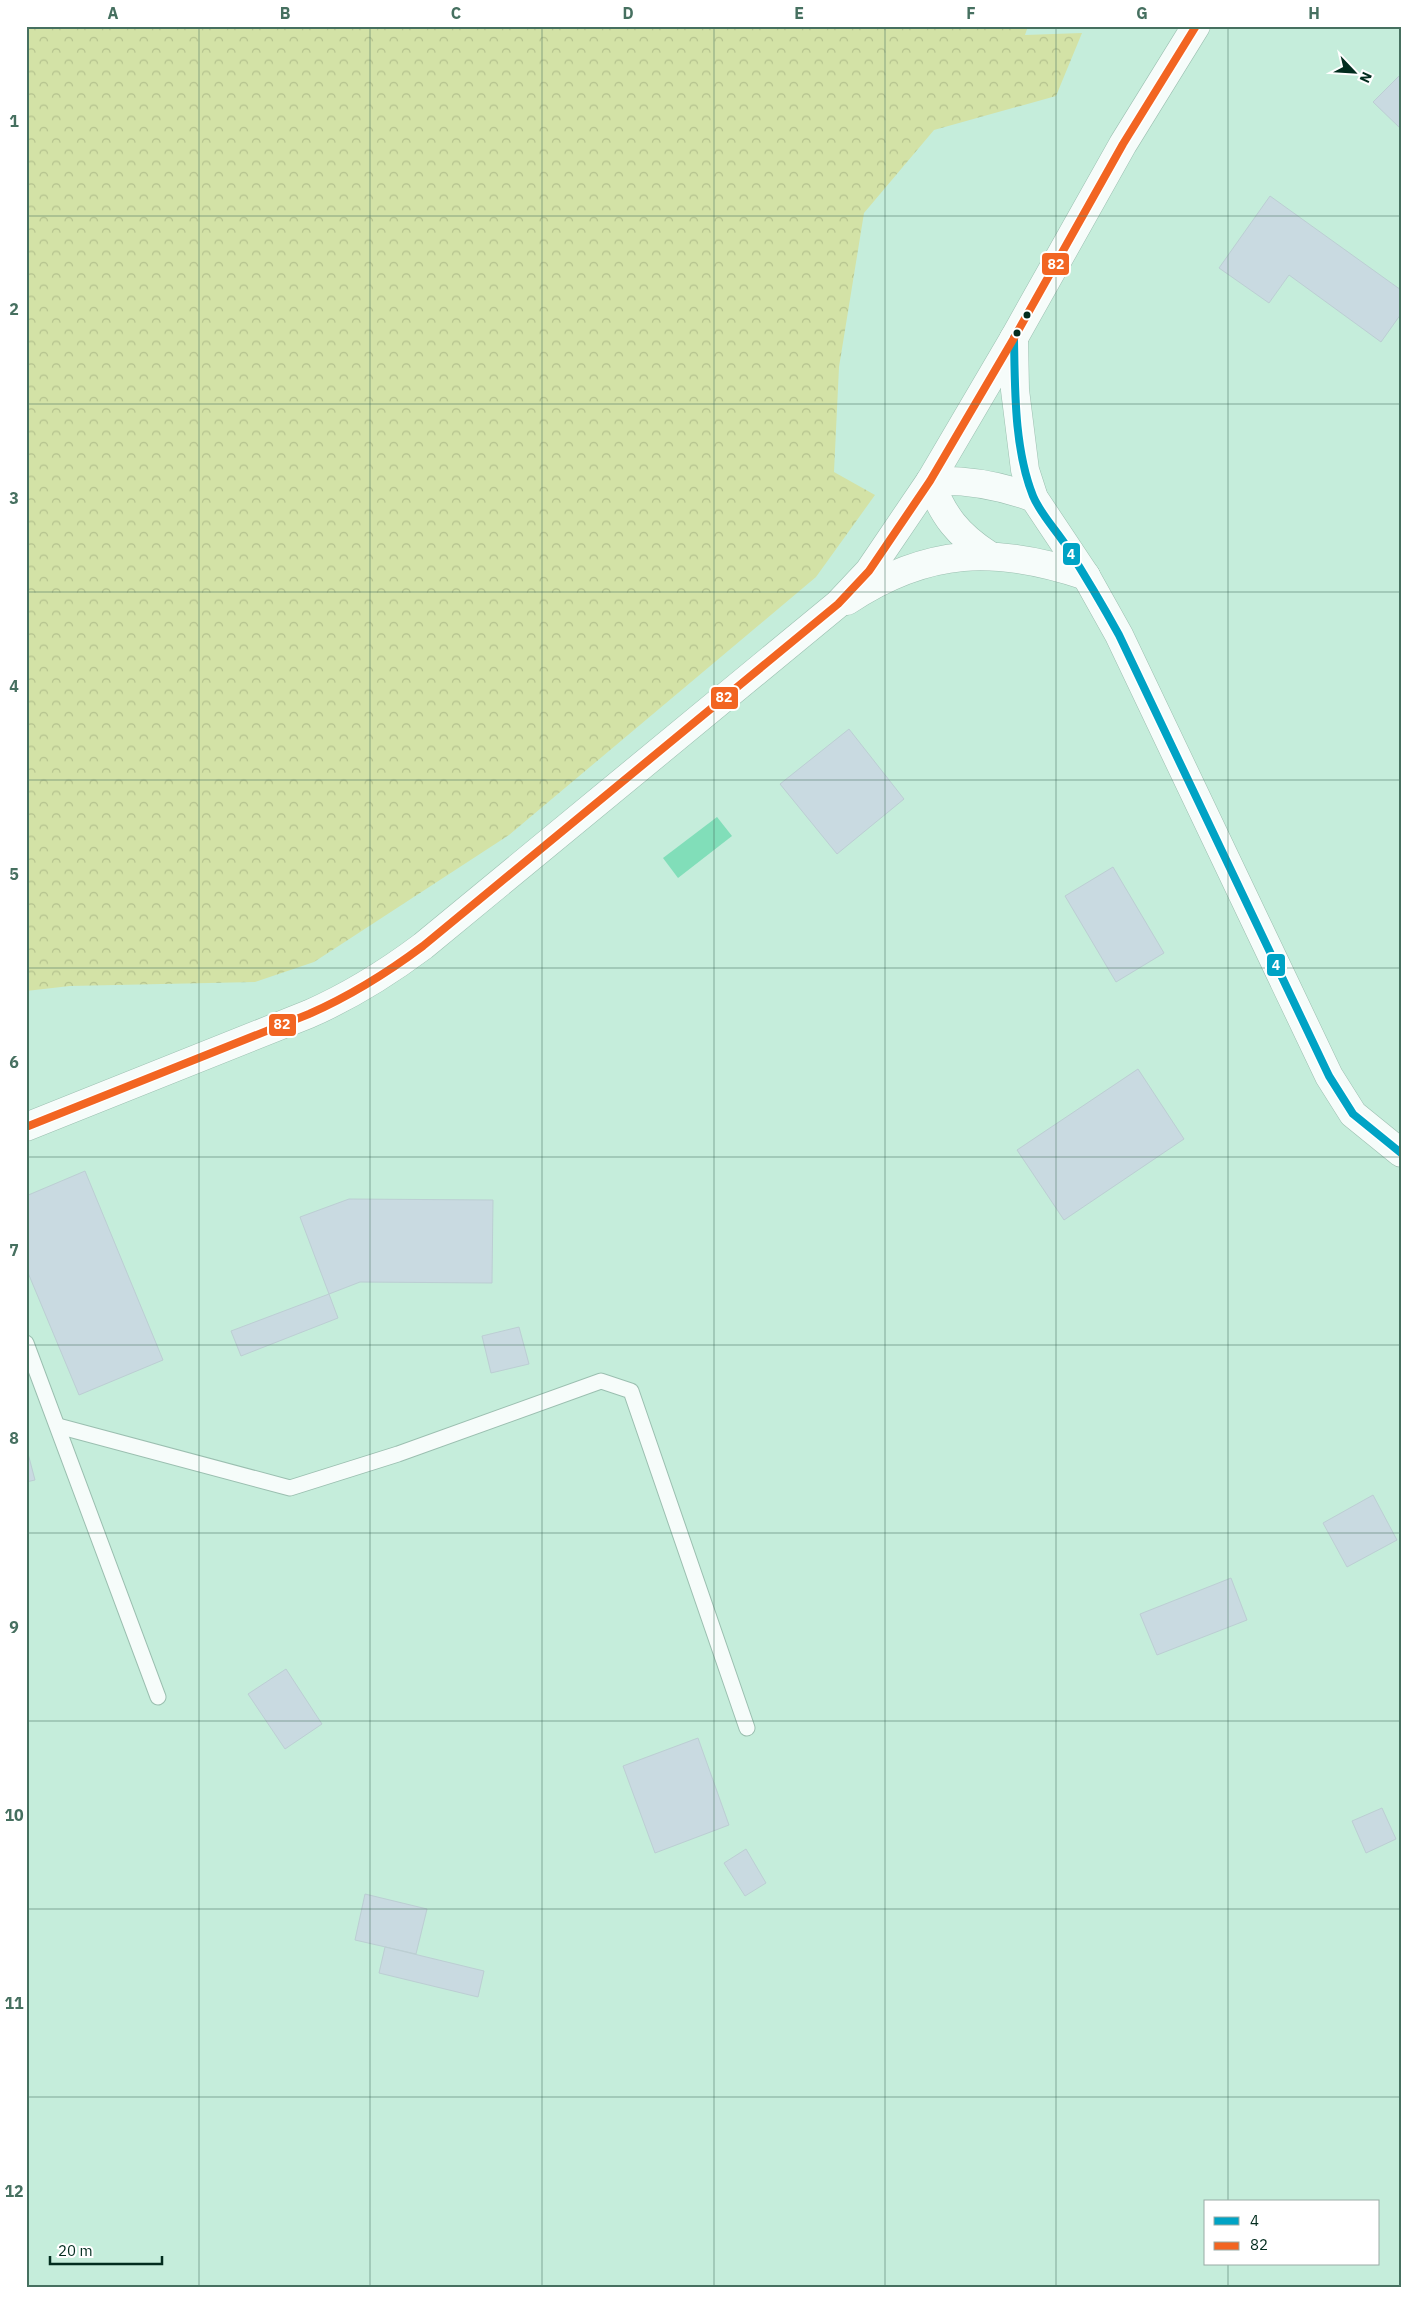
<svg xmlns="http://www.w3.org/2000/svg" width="1427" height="2313" font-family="'IBM Plex Sans',sans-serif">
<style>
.forest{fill:url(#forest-crowns)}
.water{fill:#81deb9}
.building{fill:#c9dae1;stroke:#bcced3}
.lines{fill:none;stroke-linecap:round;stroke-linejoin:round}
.service-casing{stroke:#9bbfb0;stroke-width:17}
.minor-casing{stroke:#9bbfb0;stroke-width:29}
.tertiary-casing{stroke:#9bbfb0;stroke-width:29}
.secondary-casing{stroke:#9bbfb0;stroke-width:29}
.service{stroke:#f6fcfa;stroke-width:15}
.minor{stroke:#f6fcfa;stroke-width:28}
.tertiary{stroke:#f6fcfa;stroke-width:28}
.secondary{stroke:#f6fcfa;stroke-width:28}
.bus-1-casing{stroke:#fff;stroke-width:11}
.bus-2-casing{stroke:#fff;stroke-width:11}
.bus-1{stroke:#00a3c5;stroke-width:8}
.bus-2{stroke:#f26522;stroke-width:8}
.grid{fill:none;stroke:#467060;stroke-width:1;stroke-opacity:0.55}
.bus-dot{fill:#022c1e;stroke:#fff;stroke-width:2}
.line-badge{stroke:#fff;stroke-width:2}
.badge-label{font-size:14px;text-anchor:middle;font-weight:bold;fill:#fff}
.neatline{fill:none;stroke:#467060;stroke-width:2}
.grid-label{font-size:16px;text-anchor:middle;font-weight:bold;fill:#467060}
</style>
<defs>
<pattern id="forest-crowns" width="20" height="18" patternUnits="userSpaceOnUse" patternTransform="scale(1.25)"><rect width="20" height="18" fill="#d3e2a6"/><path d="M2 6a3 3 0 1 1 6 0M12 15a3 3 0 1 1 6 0" fill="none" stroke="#b4c28e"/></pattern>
</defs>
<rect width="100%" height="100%" fill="#c5eddb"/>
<path class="forest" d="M26,26H1028L1025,35L1082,33L1056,96L934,130L864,213L839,367L834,472L875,495L816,577L509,835L314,962L255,982L70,986L26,991Z"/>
<path class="water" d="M717,817L732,836L678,878L663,858Z"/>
<g class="building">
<path d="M1401,74V129L1373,102Z"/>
<path d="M1270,196L1401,290V314L1381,342L1289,275L1269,303L1219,268Z"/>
<path d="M849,729L904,799L837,854L780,784Z"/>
<path d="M1113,867L1164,953L1116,982L1065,896Z"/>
<path d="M1138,1069L1184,1139L1064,1220L1017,1150Z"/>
<path d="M85,1171L163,1360L79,1395L26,1268V1196Z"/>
<path d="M349,1199L493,1200L492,1283L360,1282L329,1294L300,1217Z"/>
<path d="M329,1294L338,1318L241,1356L231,1331Z"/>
<path d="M519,1327L529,1364L491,1373L482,1336Z"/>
<path d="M26,1446L35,1480L26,1482Z"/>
<path d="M1373,1495L1397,1540L1347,1567L1323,1523Z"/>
<path d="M1231,1578L1247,1620L1157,1655L1140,1614Z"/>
<path d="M286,1669L322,1724L285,1749L248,1694Z"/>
<path d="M698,1738L729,1825L655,1853L623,1766Z"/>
<path d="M1382,1808L1396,1839L1366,1853L1352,1821Z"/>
<path d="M746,1849L766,1883L745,1896L724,1863Z"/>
<path d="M365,1894L427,1909L416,1954L355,1940Z"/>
<path d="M385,1947L484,1971L478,1997L379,1973Z"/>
</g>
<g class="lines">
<defs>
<g id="service">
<path d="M26,1343L158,1697"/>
<path d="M58,1426L290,1488L398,1454L601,1381L631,1391L747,1728"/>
</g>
<path id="minor" d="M1086,576L1119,635L1329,1076L1353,1114L1401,1153"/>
<g id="tertiary">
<path d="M1014,338L1015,390L1025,470L1034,498L1086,576"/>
<path d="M989,555C958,535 943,516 930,481C967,479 999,485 1034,498"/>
<path d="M847,601C928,547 996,546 1086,576"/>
</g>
<path id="secondary" d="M26,1127L309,1014C350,996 387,973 423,946L838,604L869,571L930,481L1014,338L1123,144L1196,26"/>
</defs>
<use href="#service" class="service-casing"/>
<use href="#minor" class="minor-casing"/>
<use href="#tertiary" class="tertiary-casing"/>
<use href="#secondary" class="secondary-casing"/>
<use href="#service" class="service"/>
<use href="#minor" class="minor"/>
<use href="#tertiary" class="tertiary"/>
<use href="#secondary" class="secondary"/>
<defs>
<path id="bus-1" d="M1014,338C1015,389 1014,448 1033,496C1040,513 1055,529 1065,544C1084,574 1102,604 1119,635L1329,1076L1353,1114L1401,1153"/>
<path id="bus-2" d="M26,1127L309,1014C350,996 387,973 423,946L838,604L869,571L930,481L1014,338L1123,144L1196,26"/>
</defs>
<use href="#bus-1" class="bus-1-casing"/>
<use href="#bus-2" class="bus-2-casing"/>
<use href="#bus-1" class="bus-1"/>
<use href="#bus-2" class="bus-2"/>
</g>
<path class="grid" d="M199,26V2287M370,26V2287M542,26V2287M714,26V2287M885,26V2287M1056,26V2287M1228,26V2202M26,216H1401M26,404H1401M26,592H1401M26,780H1401M26,968H1401M26,1157H1401M26,1345H1401M26,1533H1401M26,1721H1401M26,1909H1401M26,2097H1401M1228,2264V2287"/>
<g class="bus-dot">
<circle cx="1027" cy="315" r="4.5"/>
<circle cx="1017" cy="333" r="4.5"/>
</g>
<g class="line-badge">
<rect x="1041" y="252" width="29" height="24" rx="5" fill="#f26522"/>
<rect x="1062" y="542" width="19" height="24" rx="5" fill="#00a3c5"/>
<rect x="710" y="686" width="29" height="24" rx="5" fill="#f26522"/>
<rect x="1266" y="953" width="20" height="24" rx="5" fill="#00a3c5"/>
<rect x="268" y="1013" width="29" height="24" rx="5" fill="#f26522"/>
</g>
<g class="badge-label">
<text x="1056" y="269">82</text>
<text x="1071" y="559">4</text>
<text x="724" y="702">82</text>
<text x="1276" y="970">4</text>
<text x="282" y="1029">82</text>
</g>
<rect width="1427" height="2313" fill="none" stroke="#ffffff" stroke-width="55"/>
<rect x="1204" y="2200" width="175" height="65" fill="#ffffff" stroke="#9aaba5"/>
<rect x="1214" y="2217" width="25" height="8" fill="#00a3c5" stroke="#9aaba5"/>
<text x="1250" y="2226" font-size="15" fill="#022c1e">4</text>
<rect x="1214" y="2242" width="25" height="8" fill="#f26522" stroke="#9aaba5"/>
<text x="1250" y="2250" font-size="15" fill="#022c1e">82</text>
<g transform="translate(1354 72) rotate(115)" stroke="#ffffff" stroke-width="4" paint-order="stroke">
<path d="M0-4L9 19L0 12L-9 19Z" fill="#022c1e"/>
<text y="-8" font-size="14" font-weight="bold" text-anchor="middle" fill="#022c1e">N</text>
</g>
<path d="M50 2256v8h112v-8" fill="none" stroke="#022c1e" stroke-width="2.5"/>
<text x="58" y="2256" font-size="15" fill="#022c1e" stroke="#ffffff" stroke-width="4" paint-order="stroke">20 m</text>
<rect x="28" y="28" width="1372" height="2258" class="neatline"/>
<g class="grid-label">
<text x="113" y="19">A</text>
<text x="285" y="19">B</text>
<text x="456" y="19">C</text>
<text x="628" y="19">D</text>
<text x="799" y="19">E</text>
<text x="971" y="19">F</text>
<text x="1142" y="19">G</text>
<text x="1314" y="19">H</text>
<text x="14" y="127">1</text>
<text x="14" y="315">2</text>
<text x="14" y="504">3</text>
<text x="14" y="692">4</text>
<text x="14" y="880">5</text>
<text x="14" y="1068">6</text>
<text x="14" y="1256">7</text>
<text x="14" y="1444">8</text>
<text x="14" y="1633">9</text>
<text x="14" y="1821">10</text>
<text x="14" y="2009">11</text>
<text x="14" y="2197">12</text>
</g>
</svg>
